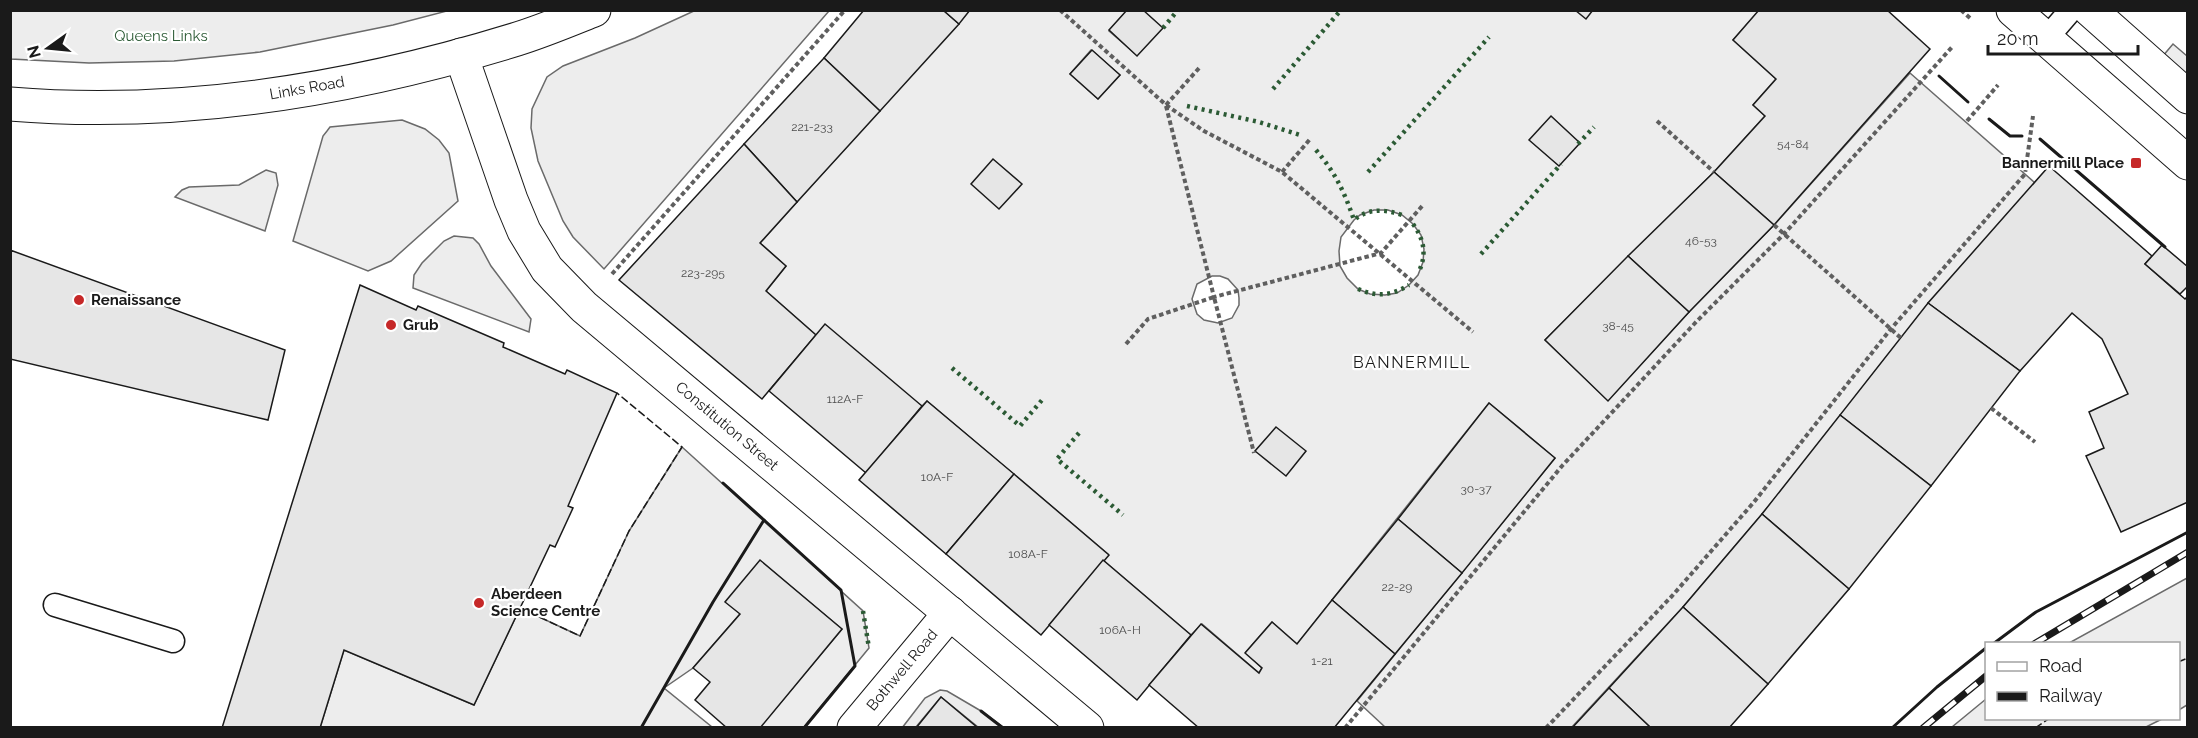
<svg xmlns="http://www.w3.org/2000/svg" width="2198" height="738" font-family="Raleway,sans-serif">
<style>
.built{fill:#ededed;stroke:#6a6a6a;stroke-width:1.5;fill-rule:evenodd}
.building{fill:#e6e6e6;stroke:#1a1a1a;stroke-width:1.5}
.lines{fill:none;stroke-linecap:round;stroke-linejoin:round}
.service-casing{stroke:#1a1a1a;stroke-width:25}
.minor-casing{stroke:#1a1a1a;stroke-width:35}
.tertiary-casing{stroke:#1a1a1a;stroke-width:35}
.path{stroke:#5f5f5f;stroke-width:4;stroke-dasharray:4.5 3;stroke-linecap:butt}
.service{stroke:#fff;stroke-width:22}
.minor{stroke:#fff;stroke-width:33}
.tertiary{stroke:#fff;stroke-width:33}
.rail-casing{stroke:#1a1a1a;stroke-width:7}
.rail{stroke:#fff;stroke-width:4.5;stroke-dasharray:14;stroke-linecap:butt}
.hedge{stroke:#2b5a34;stroke-width:4.5;stroke-dasharray:3 4.5;stroke-linecap:butt}
.fence{stroke:#1a1a1a;stroke-width:1.5;stroke-dasharray:8 3;stroke-linecap:butt}
.wall{stroke:#1a1a1a;stroke-width:3}
.poi-dot{fill:#c62828;stroke:#fff;stroke-width:2}
.labels{text-anchor:middle;stroke-width:4.5;stroke-linejoin:round;paint-order:stroke}
.number-label{font-size:12px;fill:#4d4d4d}
.park-label{font-size:15px;fill:#2b5a34;stroke:#fff}
.street-label{font-size:15px;fill:#1a1a1a;stroke:#fff}
.poi-label{font-size:15px;font-weight:bold;fill:#1a1a1a;stroke:#fff;text-anchor:start}
.neighbourhood-label{font-size:16px;letter-spacing:1.5px;fill:#1a1a1a;stroke:#fff}
</style>
<rect width="100%" height="100%" fill="#fff"/>
<g class="built">
<path d="M11,10H447V11L393,25L260,52L174,61L89,63L11,59Z"/>
<path d="M696,10L829,11L604,269L573,237L563,221L538,161L531,128L532,109L547,77L563,66L635,38Z"/>
<path d="M970,10L1127,11L1109,31L1137,55L1143,11H1759L1733,40L1776,79L1753,105L1765,116L1714,172L1545,340L1608,400L1689,312L1774,225L1910,73L2035,183L1762,514L1683,607L1571,728L1385,727L1357,701L1555,458L1489,403L1297,644L1272,622L1246,652L1262,668L1259,673L1202,624L1191,635L1103,560L1108,554L927,401L922,406L816,335L766,291L786,266L760,243ZM1091,50L1120,75L1098,99L1070,74ZM1374,210H1388L1402,215L1413,224L1421,235L1424,249L1423,262L1418,275L1409,285L1397,293L1385,295L1370,294L1358,289L1347,278L1340,266L1339,251L1341,237L1354,220L1360,215ZM1212,276H1220L1228,279L1238,290L1239,298V305L1232,318L1218,323L1204,320L1197,314L1192,299L1197,284Z"/>
<path d="M2173,44L2187,56V78L2162,57Z"/>
<path d="M402,120L425,129L439,140L449,153L458,201L391,261L368,271L293,241L323,136L327,131L330,127Z"/>
<path d="M266,170L276,173L278,185L265,231L175,197L182,190L189,187L239,185Z"/>
<path d="M454,236L473,238L479,244L491,266L531,319L529,332L413,288L414,275L422,263L444,241Z"/>
<path d="M682,447L863,611L869,648L804,727H760L842,629L760,561L740,614L693,668L664,688L712,727L320,728L344,650L474,705L520,608L580,636L629,531Z"/>
<path d="M2187,578V705L2179,710L2178,644L2069,643Z"/>
<path d="M940,690L947,691L981,711L1003,727H978L941,697L916,727L902,728L925,698Z"/>
<path d="M1986,699V718L2162,719L2144,728L1952,727Z"/>
</g>
<g class="building">
<path d="M864,10H943L959,24L880,111L824,58Z"/>
<path d="M943,10H970L959,24Z"/>
<path d="M1127,10H1143L1163,28L1137,56L1109,30Z"/>
<path d="M1575,10H1593L1586,19Z"/>
<path d="M1759,10H1887L1930,49L1774,225L1714,172L1765,116L1753,105L1776,79L1733,40Z"/>
<path d="M1092,50L1120,75L1098,99L1070,74Z"/>
<path d="M824,58L880,111L797,202L744,144Z"/>
<path d="M1551,116L1580,143L1559,166L1529,140Z"/>
<path d="M744,144L797,202L760,243L786,266L766,291L816,335L762,399L619,280Z"/>
<path d="M993,159L1022,184L999,209L971,184Z"/>
<path d="M2049,166L2152,256L2145,264L2185,299L2188,296V502L2121,532L2086,456L2104,448L2089,412L2128,394L2102,339L2072,313L2020,371L1928,303Z"/>
<path d="M1714,172L1774,225L1689,312L1628,256Z"/>
<path d="M2162,245L2188,267V286L2180,294L2145,264Z"/>
<path d="M10,250L285,350L268,420L10,359Z"/>
<path d="M1628,256L1689,312L1608,401L1545,340Z"/>
<path d="M360,285L416,310L418,306L504,343L503,347L565,374L567,370L617,393L568,506L573,508L555,547L550,545L474,705L344,650L320,728H222Z"/>
<path d="M1928,303L2020,371L1931,486L1840,415Z"/>
<path d="M825,324L922,406L866,473L769,391Z"/>
<path d="M927,401L1014,474L946,554L859,480Z"/>
<path d="M1489,403L1555,458L1462,573L1398,519Z"/>
<path d="M1840,415L1931,486L1849,589L1762,514Z"/>
<path d="M1276,427L1306,451L1286,476L1255,451Z"/>
<path d="M1014,474L1109,555L1041,635L946,554Z"/>
<path d="M1762,514L1849,589L1768,684L1683,607Z"/>
<path d="M1398,519L1462,573L1395,654L1332,600Z"/>
<path d="M760,560L842,629L760,728H727L695,700L710,682L693,668L740,614L725,602Z"/>
<path d="M1103,560L1191,635L1137,700L1049,625Z"/>
<path d="M1332,600L1395,654L1334,728H1199L1149,685L1201,624L1259,673L1262,668L1245,653L1272,622L1297,644Z"/>
<path d="M1683,607L1768,684L1729,728H1651L1609,688Z"/>
<path d="M1609,688L1651,728H1572Z"/>
<path d="M941,697L978,728H916Z"/>
</g>
<g class="lines">
<defs>
<g id="service">
<path d="M2046,39L2071,10"/>
<path d="M55,605L173,641"/>
</g>
<g id="minor">
<path d="M461,55L511,200L524,231L547,269L584,307L1087,728"/>
<path d="M854,728L950,613"/>
</g>
<g id="tertiary">
<path d="M2013,10L2188,163"/>
<path d="M2090,10L2188,97"/>
<path d="M10,104C181,118 355,89 517,39C543,31 569,20 594,10"/>
</g>
</defs>
<use href="#service" class="service-casing"/>
<use href="#minor" class="minor-casing"/>
<use href="#tertiary" class="tertiary-casing"/>
<g class="path">
<path d="M1060,10L1166,105L1204,131L1282,172L1473,332"/>
<path d="M1961,10L1970,18"/>
<path d="M1166,105L1200,67"/>
<path d="M1166,106L1214,297L1381,253L1423,205"/>
<path d="M1657,121L1714,172"/>
<path d="M1967,121L1998,85"/>
<path d="M1282,172L1311,138"/>
<path d="M1774,225L1901,338"/>
<path d="M612,274L845,10"/>
<path d="M1126,344L1148,319L1214,297L1254,453"/>
<path d="M1991,408L2035,442"/>
<path d="M1345,728L1562,466L1697,321L1784,234L1953,46"/>
<path d="M1546,728L1672,596L1754,502L1890,330L2025,174L2033,116"/>
</g>
<use href="#service" class="service"/>
<use href="#minor" class="minor"/>
<use href="#tertiary" class="tertiary"/>
<defs>
<g id="rail">
<path d="M2034,644L2188,552"/>
<path d="M1923,728L1986,676"/>
</g>
</defs>
<use href="#rail" class="rail-casing"/>
<use href="#rail" class="rail"/>
<g class="hedge">
<path d="M1163,28L1178,10"/>
<path d="M1273,89L1341,10"/>
<path d="M1187,106L1259,122L1300,135"/>
<path d="M1578,144L1594,127"/>
<path d="M1316,150C1336,174 1344,191 1354,220C1369,208 1384,209 1402,215"/>
<path d="M1368,172L1489,37"/>
<path d="M1413,224C1423,238 1427,252 1420,269"/>
<path d="M1481,254L1561,164"/>
<path d="M1358,289C1377,297 1391,296 1409,285"/>
<path d="M952,368L1020,426L1042,400"/>
<path d="M1079,433L1057,459L1123,515"/>
<path d="M863,611L869,648"/>
</g>
<g class="fence">
<path d="M520,608L580,636L629,531L682,447L617,393"/>
<path d="M2178,662L2188,658"/>
<path d="M2035,728L2050,718"/>
</g>
<g class="wall">
<path d="M1939,76L1968,102"/>
<path d="M1989,119L2010,136H2022"/>
<path d="M2040,139L2165,247"/>
<path d="M764,520L841,590L855,666L804,728"/>
<path d="M1993,644L2036,612L2188,532"/>
<path d="M981,711L1003,728"/>
<path d="M641,728L713,602L764,520L723,483"/>
<path d="M1892,728L1937,687L1986,648"/>
</g>
</g>
<g class="poi-dot">
<rect x="2130" y="157" width="12" height="12" rx="3"/>
<circle cx="79" cy="300" r="6"/>
<circle cx="391" cy="325" r="6"/>
<circle cx="479" cy="603" r="6"/>
</g>
<g class="labels">
<g class="number-label">
<text x="812" y="131">221-233</text>
<text x="1793" y="148">54-84</text>
<text x="1701" y="245">46-53</text>
<text x="703" y="277">223-295</text>
<text x="1618" y="330">38-45</text>
<text x="845" y="403">112A-F</text>
<text x="937" y="481">10A-F</text>
<text x="1476" y="493">30-37</text>
<text x="1028" y="558">108A-F</text>
<text x="1397" y="591">22-29</text>
<text x="1120" y="634">106A-H</text>
<text x="1322" y="665">1-21</text>
</g>
<g class="park-label">
<text x="161" y="41">Queens Links</text>
</g>
<g class="street-label">
<text transform="translate(307 88) rotate(-10)" y="5">Links Road</text>
<text transform="translate(727 426) rotate(40)" y="5">Constitution Street</text>
<text transform="translate(902 670) rotate(-50)" y="5">Bothwell Road</text>
</g>
<g class="poi-label">
<text x="2124" y="168" text-anchor="end">Bannermill Place</text>
<text x="91" y="305">Renaissance</text>
<text x="403" y="330">Grub</text>
<text x="491" y="599">Aberdeen<tspan x="491" dy="17">Science Centre</tspan></text>
</g>
<g class="neighbourhood-label">
<text x="1412" y="368">BANNERMILL</text>
</g>
</g>
<rect width="2198" height="738" fill="none" stroke="#1a1a1a" stroke-width="24"/>
<rect x="1985" y="642" width="195" height="78" fill="#ffffff" stroke="#a3a3a3" stroke-width="1.5"/>
<rect x="1997" y="662" width="30" height="9" fill="#ffffff" stroke="#a3a3a3" stroke-width="1.5"/>
<text x="2039" y="672" font-size="18" fill="#1a1a1a">Road</text>
<rect x="1997" y="692" width="30" height="9" fill="#1a1a1a" stroke="#a3a3a3" stroke-width="1.5"/>
<text x="2039" y="702" font-size="18" fill="#1a1a1a">Railway</text>
<g transform="translate(48 48) rotate(255)" stroke="#ffffff" stroke-width="4.5" paint-order="stroke">
<path d="M0-4.5L10 22L0 15L-10 22Z" fill="#1a1a1a"/>
<text y="-9" font-size="16" font-weight="bold" text-anchor="middle" fill="#1a1a1a">N</text>
</g>
<path d="M1988 45v9h150v-9" fill="none" stroke="#1a1a1a" stroke-width="3"/>
<text x="1997" y="45" font-size="18" fill="#1a1a1a" stroke="#ffffff" stroke-width="4.5" paint-order="stroke">20 m</text>
</svg>
